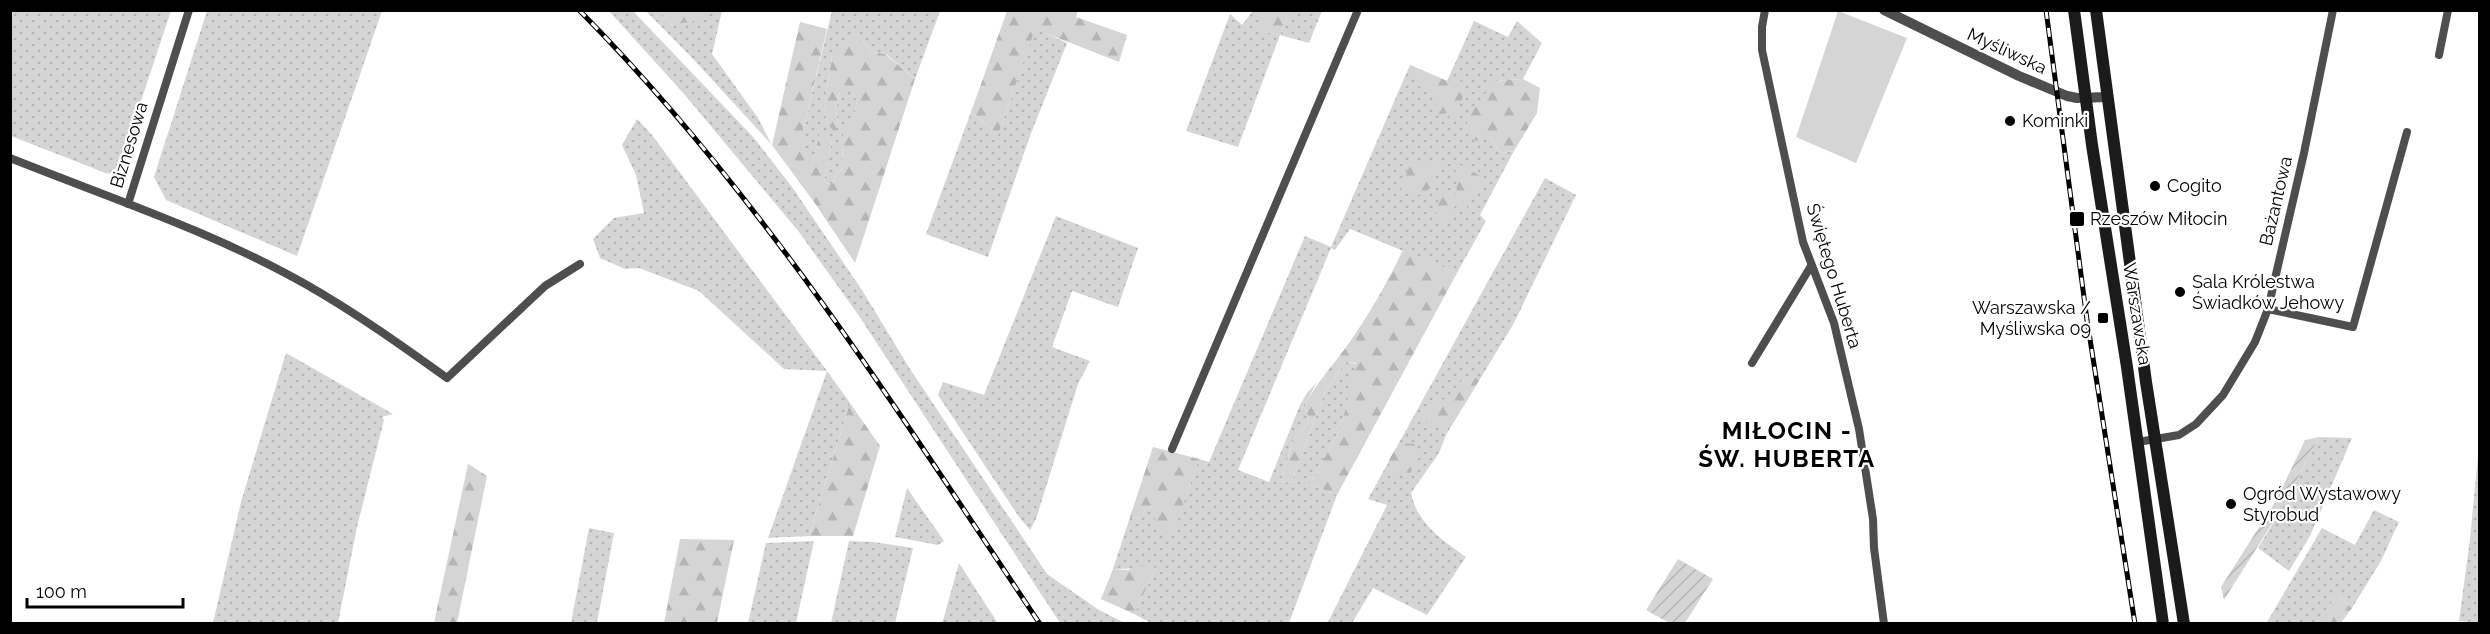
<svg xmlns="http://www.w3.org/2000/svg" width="2490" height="634" font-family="Raleway,sans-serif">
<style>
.grass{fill:url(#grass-dots)}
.forest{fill:url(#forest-firs)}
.garden{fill:url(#garden-furrows)}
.pitch{fill:#d5d5d5}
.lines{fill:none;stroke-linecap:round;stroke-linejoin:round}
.minor{stroke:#4e4e4e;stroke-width:8}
.tertiary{stroke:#4e4e4e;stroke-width:10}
.secondary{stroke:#1b1b1b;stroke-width:12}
.rail-casing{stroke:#000;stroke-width:5}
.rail{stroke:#fff;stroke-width:3;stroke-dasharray:9;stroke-linecap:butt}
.poi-dot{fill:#000;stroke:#fff;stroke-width:2}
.labels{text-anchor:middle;stroke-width:4.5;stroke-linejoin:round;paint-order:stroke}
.street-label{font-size:18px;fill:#000;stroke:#fff}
.poi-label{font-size:18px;fill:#000;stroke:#fff;text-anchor:start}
.district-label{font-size:24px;font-weight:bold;letter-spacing:1.5px;fill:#000;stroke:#fff}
</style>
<defs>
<pattern id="grass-dots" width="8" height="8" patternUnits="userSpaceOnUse" patternTransform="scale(1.5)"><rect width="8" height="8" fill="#d5d5d5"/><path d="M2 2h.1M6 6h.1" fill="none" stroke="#b5b5b5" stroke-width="1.8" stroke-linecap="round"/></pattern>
<pattern id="forest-firs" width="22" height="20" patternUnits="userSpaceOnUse" patternTransform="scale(1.5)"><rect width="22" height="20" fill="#d5d5d5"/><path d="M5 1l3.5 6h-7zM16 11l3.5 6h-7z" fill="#b5b5b5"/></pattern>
<pattern id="garden-furrows" width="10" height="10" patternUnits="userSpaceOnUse" patternTransform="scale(1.5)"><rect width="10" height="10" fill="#d5d5d5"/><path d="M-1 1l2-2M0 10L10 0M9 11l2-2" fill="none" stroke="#b5b5b5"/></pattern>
</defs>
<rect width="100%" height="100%" fill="#fff"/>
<g class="grass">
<path d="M10,11H171L119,167L108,174L11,136Z"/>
<path d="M207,11H382L297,256L166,200L154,177Z"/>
<path d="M609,11H633L754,138L792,187L862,290L910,369L1047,574L1099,610L1125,623H1060L857,313L799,232L685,95Z"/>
<path d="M646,11H660L671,25L702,15V11H722L712,54L758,118L772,145L695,61Z"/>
<path d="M832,11H940L915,79L886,54L872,52L860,38L832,55L824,109L828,125L838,124L836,110L840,91L851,89L857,101L852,127L848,122L842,139L843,168L837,173L832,184L824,183L832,141L820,133L813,162L803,151V131Z"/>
<path d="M1253,11H1263L1256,30L1280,35L1289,11H1322L1309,43L1280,35L1238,147L1186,131L1230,14L1242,25Z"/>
<path d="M1474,21L1508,37L1517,21L1542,43L1523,79L1494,81L1489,137L1501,153L1514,151L1480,215L1486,221L1457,273L1350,229L1335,250L1331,248L1238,470L1269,482L1300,405L1307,393L1317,382L1305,404L1309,422L1293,441L1281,481L1291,483L1325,392L1346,362L1357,364L1341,428L1310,484L1337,495L1289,623H1151L1134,614L1156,568L1113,569L1130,517L1141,519L1146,508L1154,507L1156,523L1172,535L1199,459L1209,462L1305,236L1331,247L1410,65L1447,81Z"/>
<path d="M1035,28L1067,43L1030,136L988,257L926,234L971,112L998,135Z"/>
<path d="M637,119L652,135L827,371L850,403L809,536L768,538L827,371L784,369L699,291L639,268L625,269L600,258L593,239L614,218L644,213L636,175L622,145Z"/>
<path d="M1545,178L1576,195L1514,323L1446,435L1439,453L1411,493C1417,523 1442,540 1466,557L1427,615L1373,588L1352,623L1327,624L1387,505L1368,499Z"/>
<path d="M1056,216L1138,248L1118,307L1072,291L1052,347L1090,361L1078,384L1036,519L1030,530L1019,517L938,395L943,382L984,395Z"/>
<path d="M286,353L393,414L382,417L384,420L357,527L338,623H213L241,502Z"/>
<path d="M2319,437L2352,438L2310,536L2289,571L2258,548L2287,500Z"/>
<path d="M2479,446H2480L2479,623L2459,621L2470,539Z"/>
<path d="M907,488L944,541L938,545L895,537Z"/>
<path d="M2374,510L2399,522L2381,561L2352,608L2337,595L2317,623L2266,624L2322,528L2355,545Z"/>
<path d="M589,528L614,533L597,623H571Z"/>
<path d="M814,541L796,623H748L766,543Z"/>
<path d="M849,541L873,542L913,548L895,623H831Z"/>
<path d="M959,563L997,622L996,623L942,624Z"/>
</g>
<g class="forest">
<path d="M1263,10L1289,11L1280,35L1255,30Z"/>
<path d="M660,11H702V15L694,21L671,25Z"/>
<path d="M1007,11H1078L1076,17L1127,35L1119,62L1035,29L998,135L971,112Z"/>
<path d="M800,22L827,29L803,131V151L813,161L820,132L832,141L824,183L832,184L837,173L843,168L842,139L847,121L852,126L857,101L851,89L845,93L840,91L836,110L838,124L835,132L828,125L824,109L832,55L847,38H860L872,52L885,54L915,79L855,263L814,202L772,145Z"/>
<path d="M1410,65L1447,81L1459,77L1465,93L1458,107L1460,118L1452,123L1448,113L1435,115L1437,97L1417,85Z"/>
<path d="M1523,79L1540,88L1537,113L1514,151L1501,153L1489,137L1476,141L1466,129L1468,118L1494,81Z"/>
<path d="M1411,160L1442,162L1431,187L1422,195L1400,193Z"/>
<path d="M1455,162L1486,179L1479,191L1469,192L1467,208L1456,205L1444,222L1438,219L1435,206L1445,191L1457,195Z"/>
<path d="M1403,250L1457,273L1337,495L1310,484L1341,428L1356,363L1346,362L1325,392L1291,483L1281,481L1293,441L1309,422L1305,404C1318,381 1334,364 1349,343C1370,313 1387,283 1403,250Z"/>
<path d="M1465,376L1480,379L1450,428L1422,422L1421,412L1438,400L1447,399Z"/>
<path d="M850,403L880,446L853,536H809Z"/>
<path d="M1399,443L1415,444L1421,454L1410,473L1401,472L1397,477H1390L1389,460Z"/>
<path d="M1153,447L1199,459L1172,536L1155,523L1154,507L1146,508L1141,519L1130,517Z"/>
<path d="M468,464L487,476L457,623H434Z"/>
<path d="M680,539L734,540L717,623H664Z"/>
<path d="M1137,564L1156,568L1134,614L1101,599L1113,569L1129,570Z"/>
<path d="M2337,595L2352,608L2341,623H2317Z"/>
</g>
<g class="garden">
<path d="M2319,437L2287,500L2224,600L2221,587L2277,499L2305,440Z"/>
<path d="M1678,559L1713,579L1685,623H1669L1646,610Z"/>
</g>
<path class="pitch" d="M1838,11L1907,38L1856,163L1796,137Z"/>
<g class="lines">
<g class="minor">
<path d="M1765,10L1762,27V50L1803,242L1834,323L1859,429L1873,519L1874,548L1884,624"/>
<path d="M2439,55L2448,10"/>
<path d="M10,158C110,198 214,232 307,285C356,313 401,345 447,378L545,286L580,264"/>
<path d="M128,204L189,10"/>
<path d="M2268,309L2353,327L2407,132"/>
<path d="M1752,363L1811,266"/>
<path d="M2138,442L2179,435L2196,424L2223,395L2255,342L2268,309L2304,153L2333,10"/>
<path d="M1172,449L1358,10"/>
</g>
<path class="tertiary" d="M1884,10L2019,76L2067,96L2077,98L2108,97"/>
<g class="secondary">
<path d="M2074,10L2092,145L2127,367L2163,624"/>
<path d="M2096,10L2146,382L2184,624"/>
</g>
<defs>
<g id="rail">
<path d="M579,10C761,194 897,410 1040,624"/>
<path d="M2046,10L2087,320L2135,624"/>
</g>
</defs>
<use href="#rail" class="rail-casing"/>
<use href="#rail" class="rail"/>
</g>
<g class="poi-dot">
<circle cx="2010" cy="121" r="6"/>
<circle cx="2155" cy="186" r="6"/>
<rect x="2069" y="211" width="16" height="16" rx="3"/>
<circle cx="2180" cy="292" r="6"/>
<rect x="2097" y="312" width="12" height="12" rx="3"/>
<circle cx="2231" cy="504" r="6"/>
</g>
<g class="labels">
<g class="street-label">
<text transform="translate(2007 51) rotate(25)" y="6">Myśliwska</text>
<text transform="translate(129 145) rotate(-73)" y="6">Biznesowa</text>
<text transform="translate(2276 201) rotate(-77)" y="6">Bażantowa</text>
<text transform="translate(1834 276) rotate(73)" y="6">Świętego Huberta</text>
<text transform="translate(2137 314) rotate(81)" y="6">Warszawska</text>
</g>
<g class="poi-label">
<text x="2022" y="127">Kominki</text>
<text x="2167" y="192">Cogito</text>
<text x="2090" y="225">Rzeszów Miłocin</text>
<text x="2192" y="288">Sala Królestwa<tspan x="2192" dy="21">Świadków Jehowy</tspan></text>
<text x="2091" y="314" text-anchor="end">Warszawska /<tspan x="2091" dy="21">Myśliwska 09</tspan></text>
<text x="2243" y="500">Ogród Wystawowy<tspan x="2243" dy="21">Styrobud</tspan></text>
</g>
<g class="district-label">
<text x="1787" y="439">MIŁOCIN -<tspan x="1787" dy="28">ŚW. HUBERTA</tspan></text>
</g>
</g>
<rect width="2490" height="634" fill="none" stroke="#000000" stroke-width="24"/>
<path d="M27 598v9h156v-9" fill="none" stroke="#000000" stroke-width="3"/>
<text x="36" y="598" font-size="18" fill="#000000" stroke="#ffffff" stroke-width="4.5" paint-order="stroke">100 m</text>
</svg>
